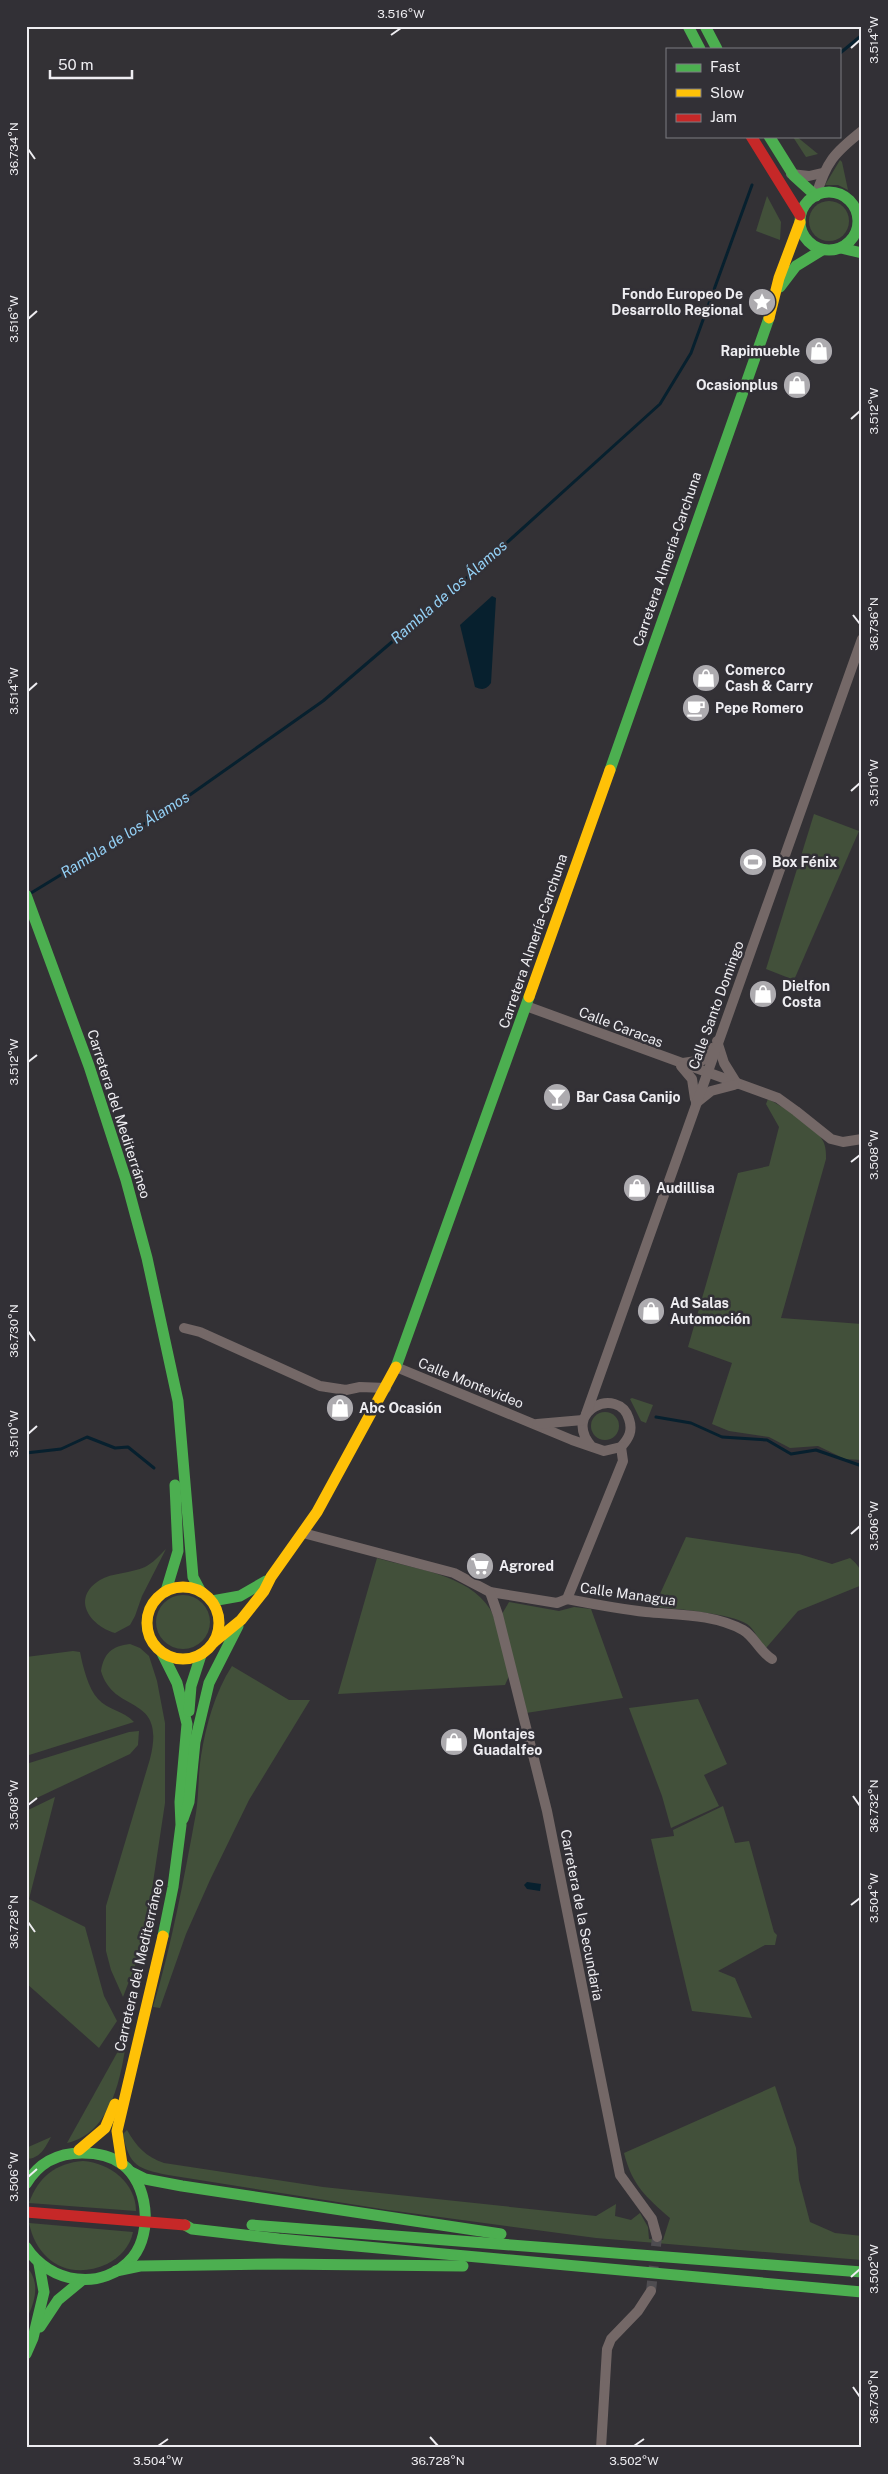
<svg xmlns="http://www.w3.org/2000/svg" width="888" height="2474" font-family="'Public Sans',sans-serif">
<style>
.green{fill:#42503a}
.water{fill:#07202e}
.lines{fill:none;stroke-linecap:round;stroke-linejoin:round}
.stream{stroke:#07202e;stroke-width:3}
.street-tunnel{stroke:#4f4d51;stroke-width:10;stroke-dasharray:10 5;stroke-linecap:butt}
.street{stroke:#746867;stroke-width:10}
.fast{stroke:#4caf50;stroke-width:11}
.slow{stroke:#ffc107;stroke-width:11}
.jam{stroke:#c62828;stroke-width:11}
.jam-bridge{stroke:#c62828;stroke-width:11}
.ticks{fill:none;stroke:#eeedf1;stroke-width:2}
.labels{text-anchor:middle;stroke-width:5;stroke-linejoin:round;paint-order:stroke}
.poi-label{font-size:14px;font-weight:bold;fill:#eeedf1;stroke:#323036;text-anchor:start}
.street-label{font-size:14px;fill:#eeedf1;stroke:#323036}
.water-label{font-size:15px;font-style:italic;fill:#94d1f6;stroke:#323036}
.neatline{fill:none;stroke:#eeedf1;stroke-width:2}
.ticks-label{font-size:12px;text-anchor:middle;fill:#eeedf1}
</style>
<rect width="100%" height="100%" fill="#333135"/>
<g class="green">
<path d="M796,136L818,154L806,157L793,137Z"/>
<path d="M840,160L842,162L848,190L838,185H825Z"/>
<path d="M767,196L781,222L780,240L756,231Z"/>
<circle cx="829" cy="221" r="20"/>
<path d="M814,814L859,831L794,980L766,969Z"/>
<path d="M768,1099C783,1107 818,1127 824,1143C826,1148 826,1154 826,1159L781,1318L862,1324V1460L845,1459L818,1446L790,1448L769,1437L729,1431L712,1424L732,1363L688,1347L738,1173L769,1166L779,1127L766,1104Z"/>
<path d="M632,1398L653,1405L646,1423L641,1421L630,1399Z"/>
<circle cx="605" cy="1426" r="14"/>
<path d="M686,1537L799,1554L832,1564L850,1558C861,1567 862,1572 862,1585L798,1611L766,1648C758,1642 756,1630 747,1624C733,1614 673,1608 654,1607Z"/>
<path d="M166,1549L142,1596L135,1616L130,1625L115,1633C89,1625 71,1598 100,1580C111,1573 132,1573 145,1567C153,1563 160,1555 166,1549Z"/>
<path d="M377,1558C414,1569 468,1574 490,1609C499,1626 504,1657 509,1676L505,1685L338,1694Z"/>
<circle cx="183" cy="1622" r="27"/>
<path d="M509,1602L559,1611L574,1607L591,1609L623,1698L526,1713L502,1614Z"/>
<path d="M130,1644L140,1648L149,1656L157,1681L165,1723V1803L144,1942L123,1997L111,1970L106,1951V1906L150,1759C167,1692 114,1716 101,1671C104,1653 112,1646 130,1644Z"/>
<path d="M73,1651L80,1652C83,1667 88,1688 98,1699C108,1710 124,1711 134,1722L26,1756V1657Z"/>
<path d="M232,1666L289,1700H310L249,1800L210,1880L186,1934L160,2008L153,2007C172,1944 184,1878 196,1813C199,1794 198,1775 201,1756C206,1725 215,1692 232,1666Z"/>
<path d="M698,1699L727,1764L704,1775L719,1806L671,1828L662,1796L629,1708Z"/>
<path d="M139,1731L138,1745L130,1754L26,1803V1764L129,1732Z"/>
<path d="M55,1797L29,1899L85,1927L104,1996L117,2021L99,2048L26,1983V1811Z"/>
<path d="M723,1806L735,1843L749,1841L774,1932L777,1935L775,1945H765L718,1971L735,1978L752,2018L692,2011L651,1839L674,1836L673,1830Z"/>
<path d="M127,2035C122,2074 112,2133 67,2143Z"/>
<path d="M775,2086L796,2148L799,2180L810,2222L835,2233L862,2236V2260L596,2238L388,2210L168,2175C138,2169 129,2166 123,2134L127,2130C136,2146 146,2157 164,2163L323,2187L596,2216L616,2204L615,2216L631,2220L640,2213L648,2227L649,2239L663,2240L670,2218C646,2197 632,2185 624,2153Z"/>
<path d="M51,2137C45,2148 40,2159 26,2159V2148Z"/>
<path d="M83,2161C110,2163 136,2183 136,2211L29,2203C38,2177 56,2163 83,2161Z"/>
<path d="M29,2223L133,2232C130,2247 120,2257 107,2264C70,2281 37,2262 29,2223Z"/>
<path d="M26,2266C40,2281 36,2299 28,2316L26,2315Z"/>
</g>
<g class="water">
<path d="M492,596L496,598L491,683C486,690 482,690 475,687L460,625Z"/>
<path d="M527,1882L541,1884L540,1891L527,1889L524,1885Z"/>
</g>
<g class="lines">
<g class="stream">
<path d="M839,54L862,35"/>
<path d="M31,893L177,804L323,701L491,557L660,404L691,353L752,185"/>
<path d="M656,1417L691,1423L722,1437L767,1440L791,1454L816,1450L862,1466"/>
<path d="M26,1453L61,1449L87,1437L115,1448L128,1447L154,1468"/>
</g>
<path class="street-tunnel" d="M651,2291L657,2237"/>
<g class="street">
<path d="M791,174L809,176L822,173"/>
<path d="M816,196C826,162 834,153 862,131"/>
<path d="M526,1006L778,1098L796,1111L831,1139L843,1142L862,1139"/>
<path d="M717,1041L724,1063L737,1084"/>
<path d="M683,1063L703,1060L712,1048"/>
<path d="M681,1066L692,1079L695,1099"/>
<path d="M696,1103L711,1091L734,1085"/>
<path d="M184,1328L200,1332L320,1386L346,1390L360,1387L386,1388"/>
<path d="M396,1367L572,1440L604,1451L621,1447C629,1438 633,1431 629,1419C619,1385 560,1411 592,1447"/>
<path d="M586,1414L862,639"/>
<path d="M537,1424L583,1420"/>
<path d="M303,1533L454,1573L490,1592L557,1603L567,1599"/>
<path d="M490,1592L498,1615L547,1811L620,2175L652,2219L657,2237"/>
<path d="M567,1599C593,1604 619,1609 646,1612C678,1615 714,1614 743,1630C754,1636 760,1652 772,1659"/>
<path d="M567,1599L623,1461L621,1447"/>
<path d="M601,2448L607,2349L611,2339L638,2311L651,2291"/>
</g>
<g class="fast">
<path d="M688,26L700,49"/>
<path d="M705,26L717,49"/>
<path d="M769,136L794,176L816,196"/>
<circle cx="829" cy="221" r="29"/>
<path d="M841,248L862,253"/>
<path d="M780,287L796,266L822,250"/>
<path d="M610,770L769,318"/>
<path d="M26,895L89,1066L126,1180L147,1258L178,1401L193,1577L201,1592"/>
<path d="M396,1367L529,997"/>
<path d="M166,1591L178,1551L175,1485"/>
<path d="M212,1601L240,1596L266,1581"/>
<path d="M162,1653L177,1683L187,1724L180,1802L181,1825L173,1887L163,1936"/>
<path d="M189,1711L191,1686L201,1655"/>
<path d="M183,1819L189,1802L195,1742L209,1683L238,1626"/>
<path d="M131,2172L145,2179L182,2186L501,2234"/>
<path d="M26,2184C39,2162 58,2153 82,2153C97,2153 110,2155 122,2164C148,2183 153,2232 133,2257C103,2293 49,2283 26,2247"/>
<path d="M185,2225L192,2229L279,2239L862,2292"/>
<path d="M252,2225L862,2272"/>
<path d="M116,2271L140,2266L279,2264L463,2266"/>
<path d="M40,2327L58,2300L81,2281"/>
<path d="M26,2354L33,2338L44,2292L39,2264"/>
</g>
<g class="slow">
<path d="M769,318L779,278L800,222"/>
<path d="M529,997L610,770"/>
<circle cx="183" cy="1623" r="36"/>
<path d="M214,1642L241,1620L264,1591L271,1577L317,1512L396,1367"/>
<path d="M79,2150L105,2128L115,2104"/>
<path d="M122,2164L117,2131L163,1936"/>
</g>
<path class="jam" d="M751,136L800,215"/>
<path class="jam-bridge" d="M26,2212L185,2225"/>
</g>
<path class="ticks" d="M391,35L401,28M851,48L860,40M28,149L35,159M28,319L37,311M851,419L860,411M853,615L860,624M28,691L37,683M851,791L860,783M28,1062L37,1055M851,1162L860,1155M28,1331L35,1341M28,1434L37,1426M851,1534L860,1526M853,1796L860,1806M28,1805L37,1798M851,1905L860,1898M28,1922L35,1932M28,2177L37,2169M851,2277L860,2269M853,2387L860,2397M430,2437L438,2446M158,2446L168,2439M634,2446L644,2439"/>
<defs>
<symbol id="sight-disc" viewBox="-11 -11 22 22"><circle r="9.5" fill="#adabaf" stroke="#323036"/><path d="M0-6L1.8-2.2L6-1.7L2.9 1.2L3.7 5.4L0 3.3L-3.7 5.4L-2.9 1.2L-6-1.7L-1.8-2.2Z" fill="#fff"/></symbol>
<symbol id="shop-disc" viewBox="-11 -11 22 22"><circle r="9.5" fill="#adabaf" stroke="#323036"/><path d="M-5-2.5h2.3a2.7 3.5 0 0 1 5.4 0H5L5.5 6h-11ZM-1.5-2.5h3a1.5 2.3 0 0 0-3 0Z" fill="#fff"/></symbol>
<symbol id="cafe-disc" viewBox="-11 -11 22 22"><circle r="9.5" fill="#adabaf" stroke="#323036"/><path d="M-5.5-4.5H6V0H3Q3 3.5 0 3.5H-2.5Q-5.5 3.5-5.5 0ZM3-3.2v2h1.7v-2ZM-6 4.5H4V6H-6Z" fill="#fff"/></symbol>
<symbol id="stadium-disc" viewBox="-11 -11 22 22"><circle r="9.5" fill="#adabaf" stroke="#323036"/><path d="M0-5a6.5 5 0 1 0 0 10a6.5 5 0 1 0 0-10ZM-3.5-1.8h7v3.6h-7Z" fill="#fff"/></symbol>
<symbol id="bar-disc" viewBox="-11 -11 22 22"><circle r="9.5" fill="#adabaf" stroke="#323036"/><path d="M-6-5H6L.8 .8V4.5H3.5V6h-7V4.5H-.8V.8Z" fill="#fff"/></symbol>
<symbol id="supermarket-disc" viewBox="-11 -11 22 22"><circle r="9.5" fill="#adabaf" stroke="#323036"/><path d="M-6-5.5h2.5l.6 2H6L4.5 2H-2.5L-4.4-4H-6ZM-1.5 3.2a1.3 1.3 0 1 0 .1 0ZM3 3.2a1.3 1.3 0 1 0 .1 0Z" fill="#fff"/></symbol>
</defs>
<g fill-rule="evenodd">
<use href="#sight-disc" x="746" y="286" width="32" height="32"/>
<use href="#shop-disc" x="803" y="335" width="32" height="32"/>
<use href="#shop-disc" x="781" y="369" width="32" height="32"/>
<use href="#shop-disc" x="690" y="662" width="32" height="32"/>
<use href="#cafe-disc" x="680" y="692" width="32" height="32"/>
<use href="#stadium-disc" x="737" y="846" width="32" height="32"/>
<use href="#shop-disc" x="747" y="978" width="32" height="32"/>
<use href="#bar-disc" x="541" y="1081" width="32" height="32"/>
<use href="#shop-disc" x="621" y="1172" width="32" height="32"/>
<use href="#shop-disc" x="635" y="1295" width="32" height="32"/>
<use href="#shop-disc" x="324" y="1392" width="32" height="32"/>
<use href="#supermarket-disc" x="464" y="1550" width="32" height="32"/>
<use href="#shop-disc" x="438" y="1726" width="32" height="32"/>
</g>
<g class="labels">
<g class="poi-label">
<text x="743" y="299" text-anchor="end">Fondo Europeo De<tspan x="743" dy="16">Desarrollo Regional</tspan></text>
<text x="800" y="356" text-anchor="end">Rapimueble</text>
<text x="778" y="390" text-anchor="end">Ocasionplus</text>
<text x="725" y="675">Comerco<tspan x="725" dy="16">Cash &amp; Carry</tspan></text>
<text x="715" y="713">Pepe Romero</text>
<text x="772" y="867">Box Fénix</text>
<text x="782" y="991">Dielfon<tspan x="782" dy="16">Costa</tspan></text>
<text x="576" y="1102">Bar Casa Canijo</text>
<text x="656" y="1193">Audillisa</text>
<text x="670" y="1308">Ad Salas<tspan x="670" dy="16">Automoción</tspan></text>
<text x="359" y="1413">Abc Ocasión</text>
<text x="499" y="1571">Agrored</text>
<text x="473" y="1739">Montajes<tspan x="473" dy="16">Guadalfeo</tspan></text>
</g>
<g class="street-label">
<text transform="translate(667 559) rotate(-71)" y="5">Carretera Almería-Carchuna</text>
<text transform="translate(533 941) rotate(-71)" y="5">Carretera Almería-Carchuna</text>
<text transform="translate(716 1005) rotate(-70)" y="5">Calle Santo Domingo</text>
<text transform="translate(621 1027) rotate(21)" y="5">Calle Caracas</text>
<text transform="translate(119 1114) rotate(72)" y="5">Carretera del Mediterráneo</text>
<text transform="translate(471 1383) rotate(22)" y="5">Calle Montevideo</text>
<text transform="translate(628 1594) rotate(8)" y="5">Calle Managua</text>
<text transform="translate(582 1915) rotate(79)" y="5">Carretera de la Secundaria</text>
<text transform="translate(139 1965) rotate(-77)" y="5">Carretera del Mediterráneo</text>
</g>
<g class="water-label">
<text transform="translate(449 592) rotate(-41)" y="5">Rambla de los Álamos</text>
<text transform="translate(125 835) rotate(-32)" y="5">Rambla de los Álamos</text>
</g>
</g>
<rect width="888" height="2474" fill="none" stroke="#323036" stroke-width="55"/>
<rect x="666" y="48" width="175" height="90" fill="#323036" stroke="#7d7c81"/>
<rect x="676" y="64" width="25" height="8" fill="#4caf50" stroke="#7d7c81"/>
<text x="710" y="72" font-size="15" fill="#eeedf1">Fast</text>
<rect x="676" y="89" width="25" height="8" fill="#ffc107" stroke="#7d7c81"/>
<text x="710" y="98" font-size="15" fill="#eeedf1">Slow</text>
<rect x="676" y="114" width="25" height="8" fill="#c62828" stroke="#7d7c81"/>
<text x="710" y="122" font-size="15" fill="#eeedf1">Jam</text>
<path d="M50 70v8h82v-8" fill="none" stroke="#eeedf1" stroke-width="2.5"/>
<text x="58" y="70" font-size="15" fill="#eeedf1" stroke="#323036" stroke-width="4" paint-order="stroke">50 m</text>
<rect x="28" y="28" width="832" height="2418" class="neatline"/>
<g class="ticks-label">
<text x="401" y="18">3.516°W</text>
<text transform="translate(874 40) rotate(-90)" y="4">3.514°W</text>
<text transform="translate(14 149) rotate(-90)" y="4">36.734°N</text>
<text transform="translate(14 319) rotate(-90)" y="4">3.516°W</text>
<text transform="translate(874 411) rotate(-90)" y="4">3.512°W</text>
<text transform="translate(874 624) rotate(-90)" y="4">36.736°N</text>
<text transform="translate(14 691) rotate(-90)" y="4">3.514°W</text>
<text transform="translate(874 783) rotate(-90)" y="4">3.510°W</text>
<text transform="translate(14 1062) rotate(-90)" y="4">3.512°W</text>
<text transform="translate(874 1155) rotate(-90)" y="4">3.508°W</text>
<text transform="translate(14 1331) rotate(-90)" y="4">36.730°N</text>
<text transform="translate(14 1434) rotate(-90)" y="4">3.510°W</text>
<text transform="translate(874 1526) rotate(-90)" y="4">3.506°W</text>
<text transform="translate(14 1805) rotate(-90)" y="4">3.508°W</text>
<text transform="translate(874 1806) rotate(-90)" y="4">36.732°N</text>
<text transform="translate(874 1898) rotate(-90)" y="4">3.504°W</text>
<text transform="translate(14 1922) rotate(-90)" y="4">36.728°N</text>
<text transform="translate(14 2177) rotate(-90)" y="4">3.506°W</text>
<text transform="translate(874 2269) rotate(-90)" y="4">3.502°W</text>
<text transform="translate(874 2397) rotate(-90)" y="4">36.730°N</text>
<text x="158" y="2465">3.504°W</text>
<text x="438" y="2465">36.728°N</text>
<text x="634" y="2465">3.502°W</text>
</g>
</svg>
